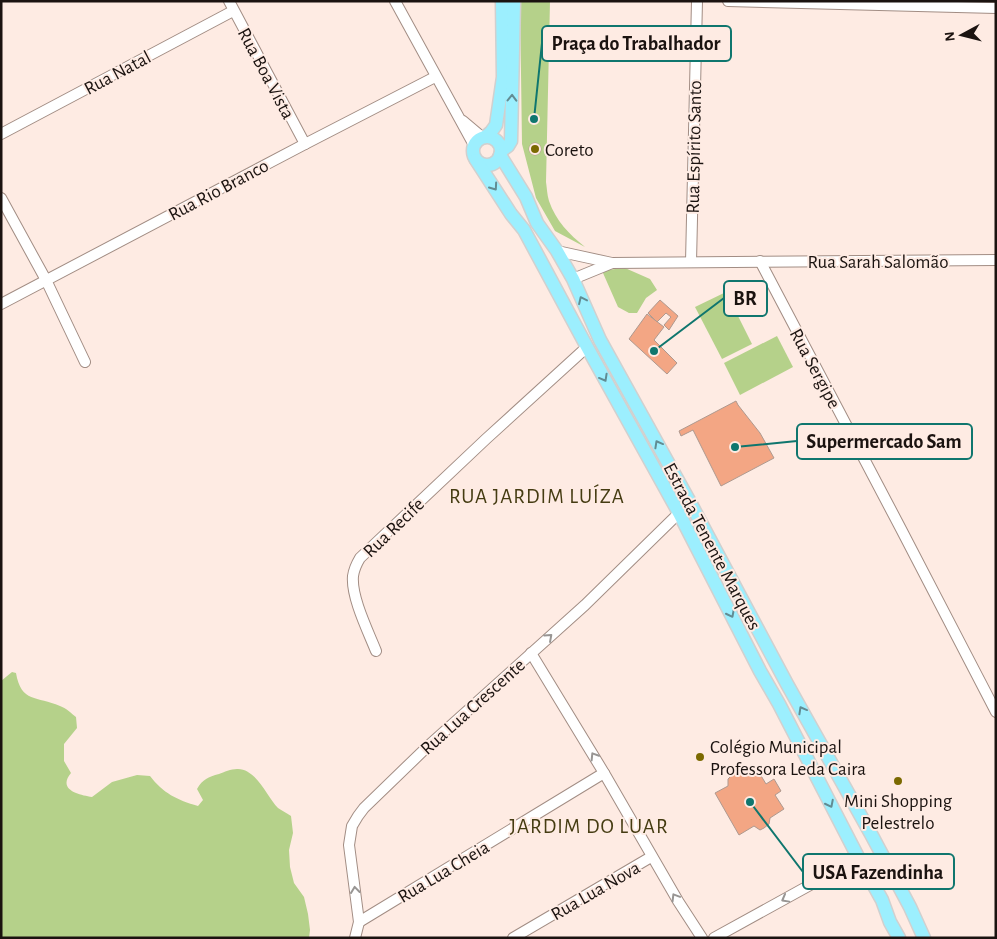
<svg xmlns="http://www.w3.org/2000/svg" width="997" height="939" font-family="'Alegreya Sans',sans-serif">
<style>
.green{fill:#b5d18a}
.building{fill:#f3a684;stroke:#ae998f}
.lines{fill:none;stroke-linecap:round;stroke-linejoin:round}
.minor-casing{stroke:#a28d84;stroke-width:12}
.major-casing{stroke:#d1d0cf;stroke-width:15}
.minor{stroke:#fff;stroke-width:10}
.major{stroke:#9ceffe;stroke-width:12}
.oneway{stroke:#628c93}
.oneway2{stroke:#989593}
.poi-dot{fill:#7b6900;stroke:#feebe3;stroke-width:2}
.labels{text-anchor:middle;stroke-width:4;stroke-linejoin:round;paint-order:stroke}
.street-label{font-size:19px;fill:#1b1310;stroke:#feebe3}
.poi-label{font-size:19px;fill:#1b1310;stroke:#feebe3;text-anchor:start}
.quarter-label{font-size:21px;letter-spacing:1px;fill:#453c12;stroke:#feebe3}
.leader{fill:none;stroke:#0f766e;stroke-width:2}
.callout-dot{fill:#0f766e;stroke:#feebe3;stroke-width:2}
.callout{fill:#feebe3;stroke:#0f766e;stroke-width:2}
.callout-label{font-size:20px;text-anchor:middle;font-weight:bold;fill:#1b1310}
</style>
<rect width="100%" height="100%" fill="#feebe3"/>
<g class="green">
<path d="M520,1H550L546,182C547,188 547,195 549,201C556,221 569,234 585,247L555,231L536,198L522,144Z"/>
<path d="M625,268L650,279L657,290L646,298L637,313H629L618,307L603,273L606,270Z"/>
<path d="M726,292L752,344L722,359L695,307Z"/>
<path d="M777,336L793,367L740,395L724,363Z"/>
<path d="M12,672L16,673C21,703 37,696 60,706C66,708 71,713 76,717L77,728L64,744V761L71,773C57,790 79,795 92,797L112,782L137,775L150,776C163,793 177,800 198,806L203,800L197,789C203,779 208,777 219,774C224,772 231,769 237,769C256,768 267,797 278,808C282,811 287,813 291,816L293,833L289,850L290,867L294,883L304,897L308,914L310,930L309,938H1V681Z"/>
</g>
<g class="building">
<circle cx="535" cy="149" r="6"/>
<path d="M660,300L678,316L669,330L664,325L671,317L666,313L657,322L648,313Z"/>
<path d="M647,314L664,327L654,340L677,363L667,374L629,339Z"/>
<path d="M736,401L738,405L760,433L774,458L721,486L693,430L681,436L679,431Z"/>
<path d="M757,769L766,784L774,779L781,791L775,795L784,809L770,818L769,824L764,828L760,830L754,826L739,835L715,793L728,786V779L734,773L742,772L746,776Z"/>
</g>
<g class="lines">
<defs>
<g id="minor">
<path d="M229,1L305,144"/>
<path d="M395,1L474,145"/>
<path d="M728,1L996,8"/>
<path d="M463,121L482,137"/>
<path d="M1,134L233,11"/>
<path d="M1,198L46,280L85,362"/>
<path d="M557,251L612,263L996,260"/>
<path d="M760,261L901,529L996,712"/>
<path d="M691,262L697,1"/>
<path d="M573,279L612,263"/>
<path d="M1,304L305,144L435,77"/>
<path d="M376,651C368,631 351,597 353,576C354,569 357,563 360,558L486,439L587,347"/>
<path d="M531,653L604,773L678,901L702,938"/>
<path d="M359,922L604,773"/>
<path d="M355,938L359,922L349,845L352,826L358,816L364,808L426,748L585,605L679,513"/>
<path d="M513,938L651,857"/>
<path d="M714,938L839,869L858,857"/>
</g>
<g id="major">
<circle cx="487" cy="151" r="14"/>
<path d="M485,137L491,132L496,125L503,77L502,1"/>
<path d="M501,151L508,146L511,141L514,1"/>
<path d="M500,155L526,197L537,223L557,251L573,279L600,340L692,506L787,684L871,834L910,907L924,938"/>
<path d="M476,160L511,214L524,230L587,347L679,513L760,671L779,704L858,857L882,900L890,922L899,938"/>
</g>
</defs>
<use href="#minor" class="minor-casing"/>
<use href="#major" class="major-casing"/>
<use href="#minor" class="minor"/>
<use href="#major" class="major"/>
</g>
<defs><path id="oneway-chevron" d="M-2-3.5L2.5 0L-2 3.5" fill="none" stroke-width="1.6" stroke-linecap="round" stroke-linejoin="round" transform="scale(1.25)"/></defs>
<g class="oneway">
<use href="#oneway-chevron" transform="translate(512 98) rotate(-89)"/>
<use href="#oneway-chevron" transform="translate(494 187) rotate(55)"/>
<use href="#oneway-chevron" transform="translate(582 300) rotate(-115)"/>
<use href="#oneway-chevron" transform="translate(604 378) rotate(61)"/>
<use href="#oneway-chevron" transform="translate(658 444) rotate(-119)"/>
<use href="#oneway-chevron" transform="translate(731 614) rotate(63)"/>
<use href="#oneway-chevron" transform="translate(802 710) rotate(-119)"/>
<use href="#oneway-chevron" transform="translate(830 804) rotate(63)"/>
</g>
<g class="oneway2">
<use href="#oneway-chevron" transform="translate(549 637) rotate(-42)"/>
<use href="#oneway-chevron" transform="translate(594 756) rotate(-122)"/>
<use href="#oneway-chevron" transform="translate(355 890) rotate(-97)"/>
<use href="#oneway-chevron" transform="translate(675 897) rotate(-121)"/>
<use href="#oneway-chevron" transform="translate(785 899) rotate(151)"/>
</g>
<g class="poi-dot">
<circle cx="535" cy="149" r="5"/>
<circle cx="700" cy="757" r="5"/>
<circle cx="898" cy="781" r="5"/>
</g>
<g class="labels">
<g class="street-label">
<text transform="translate(117 72) rotate(-28)" y="7">Rua Natal</text>
<text transform="translate(267 73) rotate(62)" y="7">Rua Boa Vista</text>
<text transform="translate(693 147) rotate(-89)" y="7">Rua Espírito Santo</text>
<text transform="translate(218 189) rotate(-28)" y="7">Rua Rio Branco</text>
<text x="878" y="268">Rua Sarah Salomão</text>
<text transform="translate(816 368) rotate(62)" y="7">Rua Sergipe</text>
<text transform="translate(393 527) rotate(-44)" y="7">Rua Recife</text>
<text transform="translate(713 546) rotate(62)" y="7">Estrada Tenente Marques</text>
<text transform="translate(472 706) rotate(-42)" y="7">Rua Lua Crescente</text>
<text transform="translate(443 871) rotate(-31)" y="7">Rua Lua Cheia</text>
<text transform="translate(595 890) rotate(-30)" y="7">Rua Lua Nova</text>
</g>
<g class="poi-label">
<text x="545" y="156">Coreto</text>
<text x="710" y="753">Colégio Municipal<tspan x="710" dy="22">Professora Leda Caira</tspan></text>
<text x="898" y="807" text-anchor="middle">Mini Shopping<tspan x="898" dy="22">Pelestrelo</tspan></text>
</g>
<g class="quarter-label">
<text x="537" y="503">RUA JARDIM LUÍZA</text>
<text x="589" y="833">JARDIM DO LUAR</text>
</g>
</g>
<path class="leader" d="M534 119L542 43M654 351L724 298M735 447L797 441M750 802L803 872"/>
<g class="callout-dot">
<circle cx="534" cy="119" r="5"/>
<circle cx="654" cy="351" r="5"/>
<circle cx="735" cy="447" r="5"/>
<circle cx="750" cy="802" r="5"/>
</g>
<g class="callout">
<rect x="542" y="26" width="189" height="35" rx="5"/>
<rect x="724" y="281" width="43" height="35" rx="5"/>
<rect x="797" y="424" width="175" height="35" rx="5"/>
<rect x="803" y="854" width="151" height="35" rx="5"/>
</g>
<g class="callout-label">
<text x="636" y="50">Praça do Trabalhador</text>
<text x="745" y="305">BR</text>
<text x="884" y="448">Supermercado Sam</text>
<text x="878" y="879">USA Fazendinha</text>
</g>
<rect width="997" height="939" fill="none" stroke="#1b1310" stroke-width="5"/>
<g transform="translate(962 35) rotate(263)" stroke="#feebe3" stroke-width="4" paint-order="stroke">
<path d="M0-4L9 19L0 12L-9 19Z" fill="#1b1310"/>
<text y="-8" font-size="14" font-weight="bold" text-anchor="middle" fill="#1b1310">N</text>
</g>
</svg>
